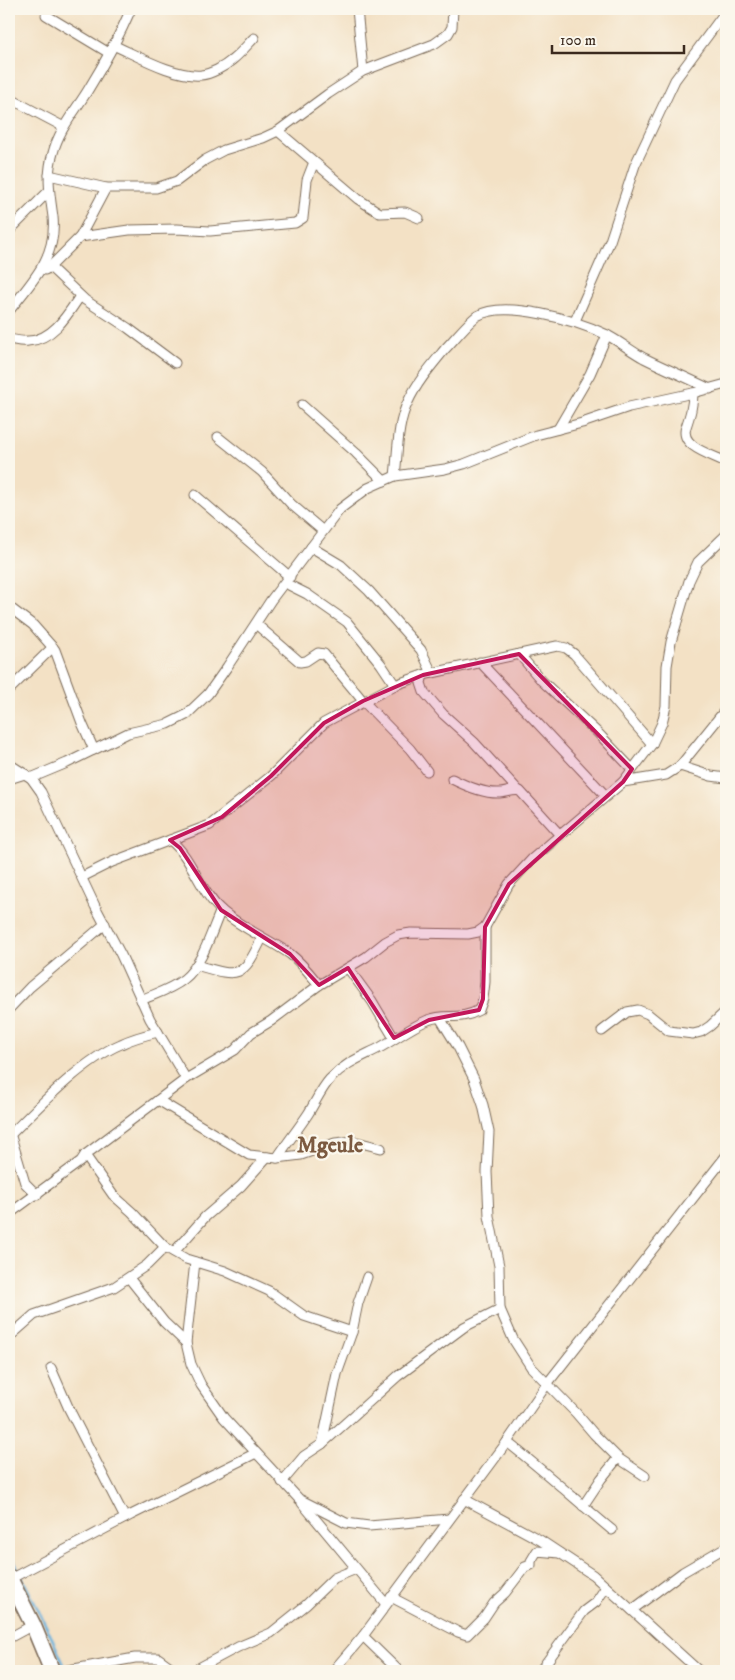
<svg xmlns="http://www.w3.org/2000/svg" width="735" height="1680" font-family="'IM FELL DW Pica',serif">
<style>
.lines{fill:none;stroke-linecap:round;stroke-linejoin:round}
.stream{stroke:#64b2de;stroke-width:2.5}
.street-casing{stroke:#7b6a58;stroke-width:11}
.primary-casing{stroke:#7b6a58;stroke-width:18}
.street{stroke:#fff;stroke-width:9}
.primary{stroke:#fff;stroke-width:15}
.marked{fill:#c2185b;fill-opacity:0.2;stroke:#c2185b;stroke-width:4;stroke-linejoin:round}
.labels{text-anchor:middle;stroke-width:4.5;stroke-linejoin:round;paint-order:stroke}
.quarter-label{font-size:22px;font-weight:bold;fill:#7c5a40;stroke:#fbf7ec}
</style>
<rect width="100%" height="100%" fill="#fbf7ec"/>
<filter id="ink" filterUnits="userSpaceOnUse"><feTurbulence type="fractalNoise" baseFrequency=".02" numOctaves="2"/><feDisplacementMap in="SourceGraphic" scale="10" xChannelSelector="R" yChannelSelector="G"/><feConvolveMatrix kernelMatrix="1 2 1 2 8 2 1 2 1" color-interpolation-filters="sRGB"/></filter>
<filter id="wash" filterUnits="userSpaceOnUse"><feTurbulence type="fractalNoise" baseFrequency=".0096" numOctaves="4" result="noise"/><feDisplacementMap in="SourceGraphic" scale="20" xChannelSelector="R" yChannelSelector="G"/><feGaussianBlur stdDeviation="1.12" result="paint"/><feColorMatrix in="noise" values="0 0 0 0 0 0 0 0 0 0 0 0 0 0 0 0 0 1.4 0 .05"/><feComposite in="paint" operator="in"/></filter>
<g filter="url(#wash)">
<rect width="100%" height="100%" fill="#f3e1c5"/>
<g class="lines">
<path class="stream" d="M9,1551L49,1632L66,1669"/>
</g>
</g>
<g filter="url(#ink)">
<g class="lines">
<defs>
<g id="street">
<path d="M357,9L363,71"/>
<path d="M46,15L109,53"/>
<path d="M113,45C138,56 174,77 201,75C211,74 224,67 232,60C240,54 247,45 254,38"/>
<path d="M9,98L64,127"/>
<path d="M278,131L358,199L380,213L405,212L419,218"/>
<path d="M49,175L106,188H156L177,181L205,160L224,150L263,138L278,131L328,94L363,71L434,44L448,34L452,27L453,9"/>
<path d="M9,231L48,192"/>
<path d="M80,237L129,230L177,229L210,231L295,223L303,218L307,180L314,162"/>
<path d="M50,267L85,300L128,328L175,363"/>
<path d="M45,270L50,267L80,237L106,188"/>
<path d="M9,311C32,281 57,258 53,217C50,195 46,175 53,153C59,129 76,110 88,90C104,64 119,37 131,9"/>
<path d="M575,321L610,241L635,165L675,80L726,11"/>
<path d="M9,339C15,340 22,342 28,341C53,340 68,314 80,296"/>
<path d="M693,393C693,406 690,415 686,427C679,447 713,455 726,462"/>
<path d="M302,405L356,453L384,481"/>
<path d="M558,429L590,374L607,335"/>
<path d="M218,437L262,472L291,504L323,531"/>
<path d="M395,476C398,452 397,424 408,402C417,382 432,365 445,349C453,341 468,322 477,316C505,299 577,321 605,334C619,341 631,351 644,358C666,369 688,378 710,389"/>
<path d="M195,495L290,577"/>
<path d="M311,547L341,565L369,591L421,650L432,673"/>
<path d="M285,583L307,594L347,622L381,664L395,685"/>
<path d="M9,607L33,625L55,650L82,723L94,750"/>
<path d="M256,624L300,662L306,661L318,653L324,654L363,701L410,749L427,771"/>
<path d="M519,654L542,681L598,733L632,769"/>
<path d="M480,662L606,796"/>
<path d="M423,675L421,683L424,692L443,714L474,742L517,789"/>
<path d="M9,690L53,647"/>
<path d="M9,764L31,778L41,792L95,906L121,955L150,1019L186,1079"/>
<path d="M680,766L711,776L726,778"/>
<path d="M31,778L67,763L128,733L168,724L186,715L208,694L227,667L271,600L340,509L368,488L395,476L445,469L464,464L536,435L582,423L629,407L693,393L726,384"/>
<path d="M9,779L25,774"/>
<path d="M452,779C466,786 484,794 500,793C507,793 513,789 520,791L560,835"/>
<path d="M623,782L666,775L680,766L726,709"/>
<path d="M170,840C193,858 199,891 222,911C242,928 268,939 290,954C302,963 310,974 319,985"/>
<path d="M82,877L112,862L210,825L271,776L324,723L395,685L423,675L557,646L566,648L574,654L652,744"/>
<path d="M196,965C238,977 242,980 262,938"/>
<path d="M348,968L372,1001L394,1038"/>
<path d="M141,1000C155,994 172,989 184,979C203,964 211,932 221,910"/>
<path d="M9,1009L30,987L105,924"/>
<path d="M440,1018L458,1047L474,1079L483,1105L489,1132L487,1172L489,1216L499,1266L500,1309L513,1339L531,1367L576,1413L594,1434L618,1458L645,1476"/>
<path d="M602,1031L627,1012L638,1010L648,1014L669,1031L693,1034L701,1032L710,1026L726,1011"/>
<path d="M158,1100L249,1155L277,1158L301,1155L335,1143L353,1141L381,1148"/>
<path d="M9,1130L25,1183L37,1195"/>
<path d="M10,1135C40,1105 83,1060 121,1044C133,1038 145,1035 158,1032"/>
<path d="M85,1155L113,1195L132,1212L165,1247L186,1259L225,1271L269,1291L304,1316L352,1332"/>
<path d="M277,1158C287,1143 298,1129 308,1114C315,1103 321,1089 330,1079C346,1062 362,1057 381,1047C397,1038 411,1027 428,1020C447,1013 460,1021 479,1010L483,999L485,982V927"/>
<path d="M9,1214L81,1161L85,1155L186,1079L235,1050L251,1033L271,1021L319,985L366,957L385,942L398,935L411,933L468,934L478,932L485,927L509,884L532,859L623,782L652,744L662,723L666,706L667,666L671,642L689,581L698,562L726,535"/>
<path d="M174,1252L205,1217L241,1186L267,1157"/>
<path d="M195,1262L186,1343L191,1364L201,1385L224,1418L299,1499L346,1523L369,1526L449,1519"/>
<path d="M129,1278L164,1322L186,1343"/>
<path d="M9,1337L34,1315L114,1287L147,1265L165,1247"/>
<path d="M51,1368L69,1409L125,1518"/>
<path d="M507,1442C543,1470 577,1501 612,1530"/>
<path d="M322,1444L337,1374L352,1332L358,1303L367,1277"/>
<path d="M282,1482L304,1456L322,1444L398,1376L464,1327L500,1309"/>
<path d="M464,1499L540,1540L593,1575L699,1671"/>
<path d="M302,1503L386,1604"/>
<path d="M583,1506L601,1479L618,1458"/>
<path d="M10,1579L131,1515L256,1453"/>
<path d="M391,1597L458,1632L467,1635L484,1618L494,1603L505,1593L525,1567L531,1565V1561L537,1551L559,1553"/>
<path d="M632,1610L683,1572L726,1547"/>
<path d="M363,1636L399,1671"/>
<path d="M9,1638L33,1625"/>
<path d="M63,1671L135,1658H158L176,1671H179"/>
<path d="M193,1671L238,1647L271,1633L306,1605L334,1578L356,1569"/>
<path d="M333,1671L363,1636L507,1442L547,1384L726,1156"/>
<path d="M540,1671L584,1611L596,1602L606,1587"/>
</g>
<path id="primary" d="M9,1577L33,1625L52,1671"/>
</defs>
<use href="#street" class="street-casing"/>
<use href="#primary" class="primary-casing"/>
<use href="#street" class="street"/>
<use href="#primary" class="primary"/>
</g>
</g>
<path class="marked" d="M519,654L632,769L623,782L509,884L485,927L483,999L479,1010L429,1020L394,1038L348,968L319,985L290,954L221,910L180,848L170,840L222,817L271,776L324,723L363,701L423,675Z"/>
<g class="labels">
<g class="quarter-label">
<text x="330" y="1152">Mgeule</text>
</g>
</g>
<rect width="735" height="1680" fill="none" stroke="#fbf7ec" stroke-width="30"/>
<path d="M552 45v8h132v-8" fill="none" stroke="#3b2a1e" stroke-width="2.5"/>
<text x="560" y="45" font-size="15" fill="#3b2a1e" stroke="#fbf7ec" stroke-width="4" paint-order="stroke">100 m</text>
</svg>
